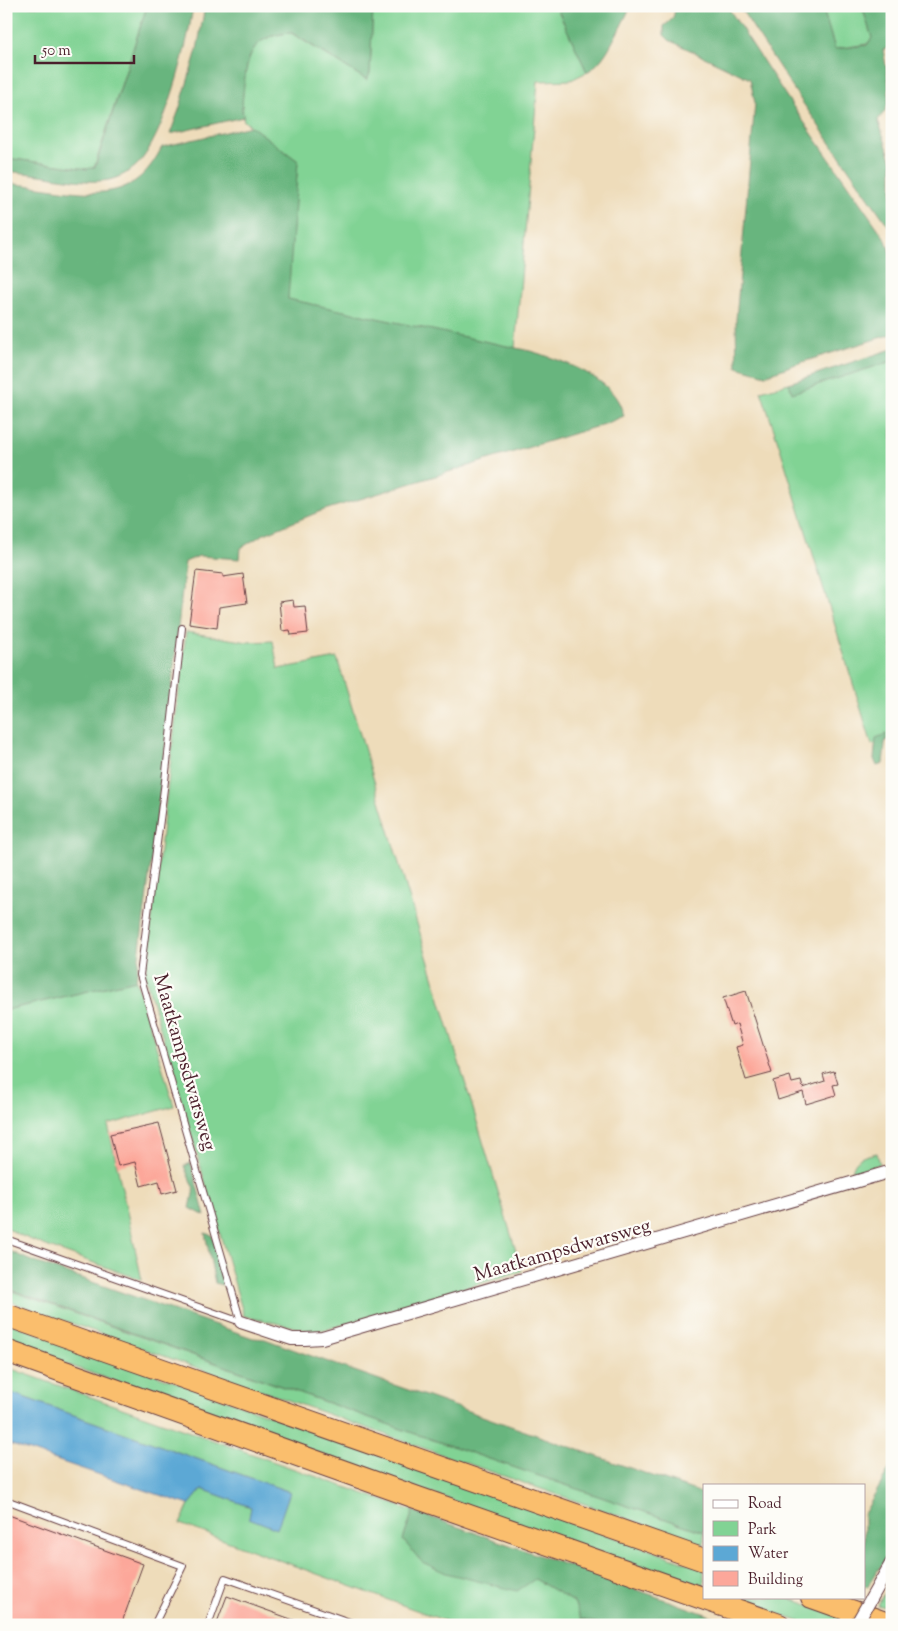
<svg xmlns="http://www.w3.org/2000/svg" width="898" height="1631" font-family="'Sorts Mill Goudy',serif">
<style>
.green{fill:#81d394;stroke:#667960}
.forest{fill:#68b57e;stroke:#596a54}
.water{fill:#5ca8d5;stroke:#536480}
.building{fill:#fca79a}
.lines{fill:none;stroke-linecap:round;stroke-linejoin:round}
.lane-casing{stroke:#633b40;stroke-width:8}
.street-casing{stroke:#633b40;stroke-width:14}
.highway-casing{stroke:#633b40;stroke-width:24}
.lane{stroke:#fff;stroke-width:6}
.street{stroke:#fff;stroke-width:12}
.highway{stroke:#fabe6d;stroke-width:22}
.street-bridge-casing{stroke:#633b40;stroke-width:14;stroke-linecap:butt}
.street-bridge{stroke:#fff;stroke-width:12}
.labels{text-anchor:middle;stroke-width:4.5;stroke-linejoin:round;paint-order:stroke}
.street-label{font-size:20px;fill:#4a1f2b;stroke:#fdfcf7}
</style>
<rect width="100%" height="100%" fill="#fdfcf7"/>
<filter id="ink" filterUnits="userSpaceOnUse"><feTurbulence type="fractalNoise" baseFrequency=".02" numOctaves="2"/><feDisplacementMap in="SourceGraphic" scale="10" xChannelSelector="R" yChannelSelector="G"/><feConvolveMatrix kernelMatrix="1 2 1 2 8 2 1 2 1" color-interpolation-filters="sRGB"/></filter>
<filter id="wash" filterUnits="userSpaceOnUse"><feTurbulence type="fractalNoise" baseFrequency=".0096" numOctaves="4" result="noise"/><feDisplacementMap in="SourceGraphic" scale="20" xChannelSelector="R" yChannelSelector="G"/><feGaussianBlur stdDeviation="1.12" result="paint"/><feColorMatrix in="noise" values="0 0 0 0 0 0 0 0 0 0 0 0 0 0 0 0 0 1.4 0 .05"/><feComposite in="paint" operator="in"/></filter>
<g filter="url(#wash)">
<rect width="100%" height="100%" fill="#eedcba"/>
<g class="green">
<path d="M6,6H147L94,168L87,169L6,158Z"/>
<path d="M373,6H556L587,72L571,80L538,81L515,348L287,299L298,161L244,121C240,105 244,63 253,49C261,37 279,34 291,33L367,80L370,73Z"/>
<path d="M822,6H862L872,38L867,44L835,49Z"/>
<path d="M892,361V738L872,745L781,451L761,391L789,383L793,392Z"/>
<path d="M186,632L248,642L273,641L278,669L337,658L522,1271L328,1329L312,1331L244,1316L145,976Z"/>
<path d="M136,980L174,1106L108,1125L142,1280L49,1247L17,1234L6,1227V1123L8,1122L6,1118V1010Z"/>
<path d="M877,1153L880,1164L852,1173C854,1157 864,1156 877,1153Z"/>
<path d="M6,1289L407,1431L704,1532V1545L460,1461L6,1300Z"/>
<path d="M6,1322L704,1569V1589L6,1343Z"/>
<path d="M6,1367L413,1511L403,1540L422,1562L535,1579L574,1602L581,1619L603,1625H457L180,1524L189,1505L202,1489L251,1507L290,1492L6,1391Z"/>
<path d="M889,1583H892V1609L878,1605Z"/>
<path d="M729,1597H785L867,1625H809Z"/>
</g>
<g class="forest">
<path d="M147,6H193C188,45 164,140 136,166C128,173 118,178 109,180C92,183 75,180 59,178C42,175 24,173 6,171V158L87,169L95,167Z"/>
<path d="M205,6H373L370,73L367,80L292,33C254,35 248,51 244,85C243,95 241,106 243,117L170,134L179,110L197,50Z"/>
<path d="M556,6H630C627,16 624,19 620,28C611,44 604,62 587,72Z"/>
<path d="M674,6H727L790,102L886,240L892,259V334L793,365L766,375L737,367L736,320L755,103L750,79L669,40L664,35V26C672,20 676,16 674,6Z"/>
<path d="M739,6H822L835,49L867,45L872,38L862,6H892V46L883,50C886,67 891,86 888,103C887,109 882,115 878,120L892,162V231L798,96Z"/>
<path d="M251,126L298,161L288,299L530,351C558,359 603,374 618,401C621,406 622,411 624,416L605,424L321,511L262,535L241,548L240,559L199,556L185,562L165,751L136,980L6,1010V183C24,185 42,187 61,190C109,196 138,194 162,147Z"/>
<path d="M892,349V361L792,393L789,383Z"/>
<path d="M886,734L883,764L877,766L874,759L876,738Z"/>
<path d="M191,1163L205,1216L190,1208L194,1189L184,1166Z"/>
<path d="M205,1233L212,1235L226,1280L222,1285L215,1283Z"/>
<path d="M6,1249L29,1260L253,1338L265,1339L303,1353L704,1494V1532L407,1431L6,1288Z"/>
<path d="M892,1464V1549L867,1587L864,1586V1514Z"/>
<path d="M413,1511L737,1625H603L581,1619L574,1602L535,1579L517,1591L446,1573L422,1562L403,1540Z"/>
</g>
<path class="water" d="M6,1391L290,1492L277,1529L249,1518L251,1507L202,1489L189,1505L6,1443Z"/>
<g id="blocks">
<g class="building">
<path d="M196,571L223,574V577L243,574L247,603L219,607L217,628L189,624Z"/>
<path d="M293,600L294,607L305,606L308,633L291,635L290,630L282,631L279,602Z"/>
<path d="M746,991L772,1073L746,1080L736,1047L743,1045L737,1024L732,1026L723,998Z"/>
<path d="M834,1071L838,1084L833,1085L836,1095L806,1104L803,1092L778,1100L773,1081L790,1076L792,1083L801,1081L803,1088L825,1081L823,1074Z"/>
<path d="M159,1123L177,1190L162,1194L159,1181L141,1186L135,1162L118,1166L110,1134Z"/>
<path d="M6,1514L143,1564L121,1625H6Z"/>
<path d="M227,1596L302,1623V1625H216Z"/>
</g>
</g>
</g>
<g filter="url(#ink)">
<use href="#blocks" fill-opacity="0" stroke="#633b40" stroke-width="1"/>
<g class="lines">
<defs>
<g id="lane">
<path d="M182,628L165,781L140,975L241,1322"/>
<path d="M6,1239L241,1322"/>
<path d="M6,1500L183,1566L154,1625"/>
<path d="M208,1625L225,1578L358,1625"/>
</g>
<g id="street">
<path d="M241,1322L292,1339H305L322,1338L892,1171"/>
<path d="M880,1583L892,1562"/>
</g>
<g id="highway">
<path d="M6,1315L704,1560"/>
<path d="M6,1351L418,1498L779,1625"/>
<path d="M812,1597L891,1625"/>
</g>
</defs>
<use href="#lane" class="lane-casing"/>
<use href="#street" class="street-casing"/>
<use href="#highway" class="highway-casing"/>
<use href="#lane" class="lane"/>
<use href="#street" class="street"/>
<use href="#highway" class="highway"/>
<defs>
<path id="street-bridge" d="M856,1625L880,1583"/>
</defs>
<use href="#street-bridge" class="street-bridge-casing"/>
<use href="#street-bridge" class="street-bridge"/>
</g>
</g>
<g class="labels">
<g class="street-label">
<text transform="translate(186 1062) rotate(74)" y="7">Maatkampsdwarsweg</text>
<text transform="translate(562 1249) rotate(-16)" y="7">Maatkampsdwarsweg</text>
</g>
</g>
<rect width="898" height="1631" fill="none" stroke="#fdfcf7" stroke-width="25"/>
<rect x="703" y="1484" width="162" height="115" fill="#fdfcf7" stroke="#b5a4a5"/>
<rect x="713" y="1500" width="25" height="8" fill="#ffffff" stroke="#b5a4a5"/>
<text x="748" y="1508" font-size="15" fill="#4a1f2b">Road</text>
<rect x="713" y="1521" width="25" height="15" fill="#81d394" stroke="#b5a4a5"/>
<text x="748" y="1534" font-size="15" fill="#4a1f2b">Park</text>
<rect x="713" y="1546" width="25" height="15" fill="#5ca8d5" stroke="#b5a4a5"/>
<text x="748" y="1558" font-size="15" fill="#4a1f2b">Water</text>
<rect x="713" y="1571" width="25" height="15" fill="#fca79a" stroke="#b5a4a5"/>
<text x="748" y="1584" font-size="15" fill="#4a1f2b">Building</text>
<path d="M35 55v8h99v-8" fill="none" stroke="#4a1f2b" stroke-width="2.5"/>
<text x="42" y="55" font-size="15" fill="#4a1f2b" stroke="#fdfcf7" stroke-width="4" paint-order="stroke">50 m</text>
</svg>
